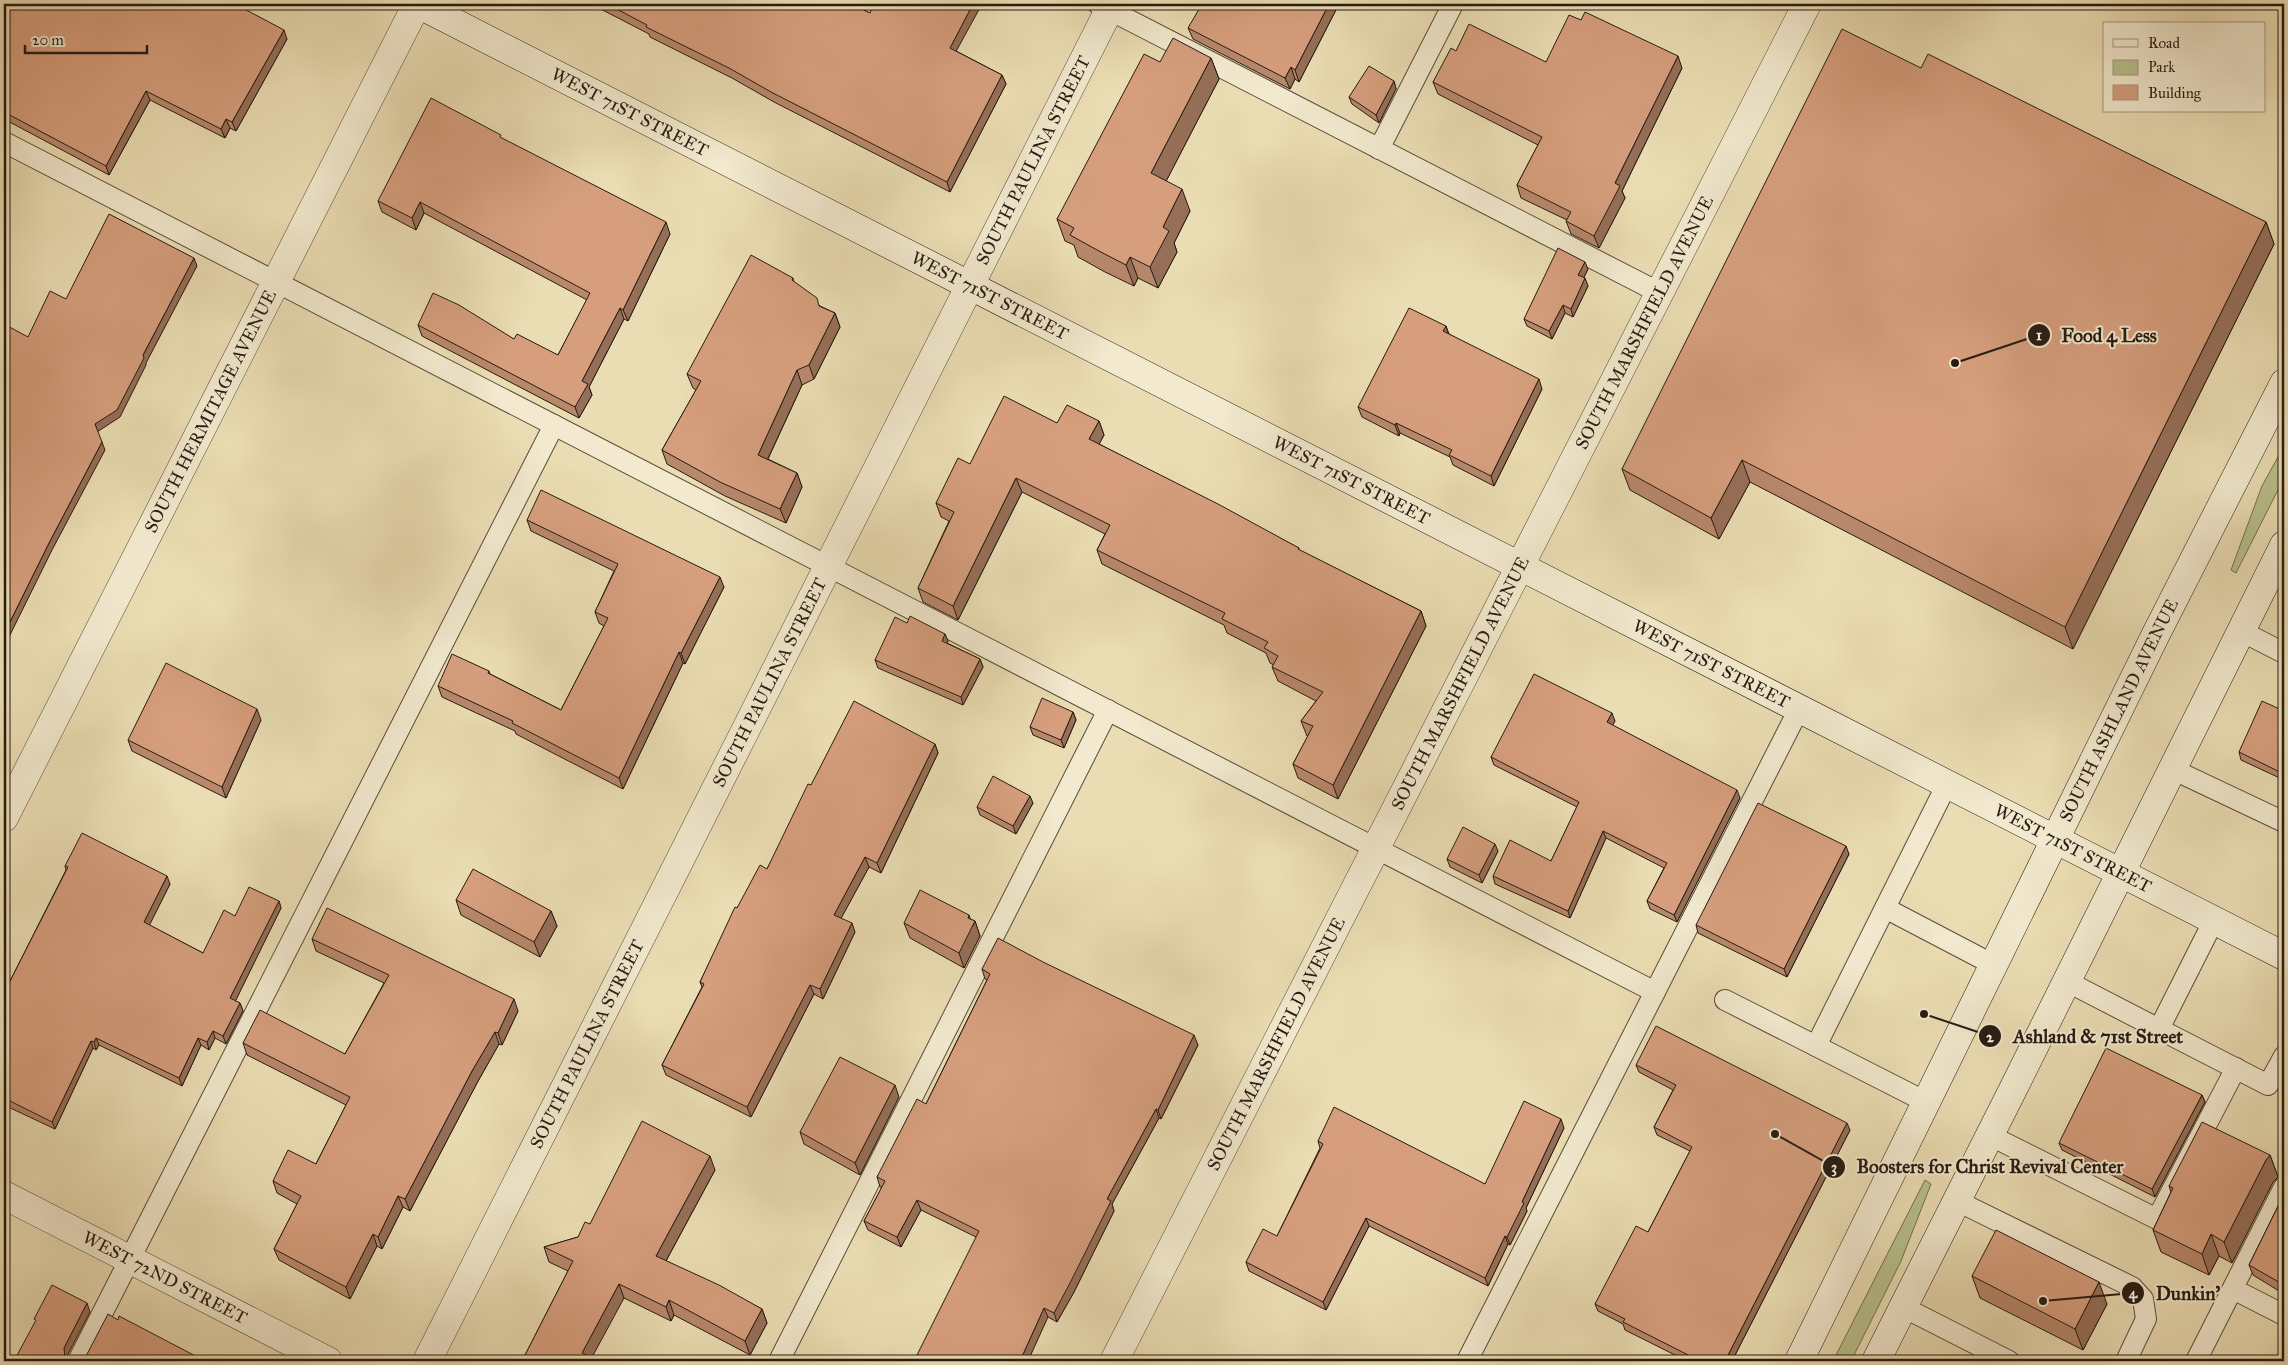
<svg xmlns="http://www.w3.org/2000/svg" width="2288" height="1365" font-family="'IM FELL Great Primer',serif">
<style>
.green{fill:#b8c08c;stroke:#706e4f}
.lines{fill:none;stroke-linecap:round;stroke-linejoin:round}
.service-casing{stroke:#584c3a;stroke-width:22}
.minor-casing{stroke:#584c3a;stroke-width:29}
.secondary-casing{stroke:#271b12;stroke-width:29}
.service{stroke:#f2e9ce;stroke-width:20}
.minor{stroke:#f2e9ce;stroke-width:28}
.secondary{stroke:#f2e9ce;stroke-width:28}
.wall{fill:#b8886c;stroke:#271b12}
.shaded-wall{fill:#966f58;stroke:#271b12}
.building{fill:#d69e7d;stroke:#271b12}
.labels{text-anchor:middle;stroke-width:4;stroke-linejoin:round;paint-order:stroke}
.street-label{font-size:18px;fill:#271b12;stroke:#f2e9ce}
.leader{fill:none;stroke:#271b12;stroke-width:2}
.callout-dot{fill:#271b12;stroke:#f2e9ce;stroke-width:2}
.mark-label{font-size:15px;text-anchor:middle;font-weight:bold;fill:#fff}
.callout-label{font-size:19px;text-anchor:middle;font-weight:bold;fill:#271b12;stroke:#f2e9ce;stroke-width:4;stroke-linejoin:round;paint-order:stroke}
</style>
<rect width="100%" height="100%" fill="#ebddb3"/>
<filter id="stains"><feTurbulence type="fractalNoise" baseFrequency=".004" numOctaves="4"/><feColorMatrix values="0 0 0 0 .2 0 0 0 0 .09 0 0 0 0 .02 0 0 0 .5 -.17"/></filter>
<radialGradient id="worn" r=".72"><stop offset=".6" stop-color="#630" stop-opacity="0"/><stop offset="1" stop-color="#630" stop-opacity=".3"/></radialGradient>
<g class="green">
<path d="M2284,446V478L2236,573L2231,570L2262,486Z"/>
<path d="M1925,1180L1931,1184L1901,1261L1851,1361H1833Z"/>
</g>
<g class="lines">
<defs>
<g id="service">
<path d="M1098,4L1660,293"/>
<path d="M4,142L1655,992"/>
<path d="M1379,149L1453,4"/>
<path d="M2241,631L2284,653"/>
<path d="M2172,769L2284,822"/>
<path d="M1885,908L1994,965"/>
<path d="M2066,981L2159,1029L2214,920"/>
<path d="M1725,1000L1816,1046L1947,784"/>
<path d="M2159,1029L2268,1085L2284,1056"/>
<path d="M1816,1046L1926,1102"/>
<path d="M1991,1136L2157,1219L2236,1068"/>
<path d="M1957,1201L2132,1287L2143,1299L2146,1319L2126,1361"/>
<path d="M2233,1289L2284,1315"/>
<path d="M1903,1307L2009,1361"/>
<path d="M78,1361L554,425"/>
<path d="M779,1361L1108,710"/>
<path d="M1467,1361L1799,709"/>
<path d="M2196,1361L2284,1187"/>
</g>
<g id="minor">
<path id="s1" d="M4,818L417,4"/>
<path id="s2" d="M4,1195L328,1361"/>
<path id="s3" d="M427,1361L1112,4"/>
<path id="s4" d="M1114,1361L1807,4"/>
</g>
<g id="secondary">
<path id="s5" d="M418,4L2284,956"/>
<path id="s6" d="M1799,1361L2156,634L2284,383"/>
<path d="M1876,1361C2014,1090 2148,817 2284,545"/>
</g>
</defs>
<use href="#service" class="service-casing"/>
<use href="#minor" class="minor-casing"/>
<use href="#secondary" class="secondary-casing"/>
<use href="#service" class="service"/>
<use href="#minor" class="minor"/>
<use href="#secondary" class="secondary"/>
</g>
<g class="wall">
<path d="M4,4L287,39L236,131L230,128L225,138L150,100L109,175L4,119Z"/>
<path d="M591,4H851L870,13L956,51L1002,75L1006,84L950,192L774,102L732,78L650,37L649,34Z"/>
<path d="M1339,4L1299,82L1295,79L1290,89L1193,39L1188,28Z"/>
<path d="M1456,51L1546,62L1682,68L1622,191L1625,198L1599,248L1571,234L1566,221L1567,220L1521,198L1517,185L1538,145L1438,94L1433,82Z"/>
<path d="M1211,58L1219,79L1166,181L1190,211L1174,243L1177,252L1158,288L1138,278L1134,286L1105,272L1078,257L1074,245L1065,241L1057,219L1160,62Z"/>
<path d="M1921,68L2266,222L2274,244L2073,649L1750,482L1719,539L1630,490L1622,469Z"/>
<path d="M1394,81L1396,89L1379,123L1352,104L1349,97Z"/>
<path d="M503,139L670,234L628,321L624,319L589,387L592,395L579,418L422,336L418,325L514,339L558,355L587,300L424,213L416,230L382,212L378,201Z"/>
<path d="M1588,269L1584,277L1588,286L1573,317L1565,313L1552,339L1527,326L1524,319Z"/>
<path d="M793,278L794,282L820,306L835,313L840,327L814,379L802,385L768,459L797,473L802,487L786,523L725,496L667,464L662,450L696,390L693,388L687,374Z"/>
<path d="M1446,326L1449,334L1542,389L1494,486L1453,465L1450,457L1400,433L1399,436L1362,417L1358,407Z"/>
<path d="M1099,421L1104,435L1099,444L1299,548V550L1421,611L1426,626L1338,799L1298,778L1293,764L1308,736H1307L1301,721L1316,701L1278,681L1272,667L1274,665L1270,663L1266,653L1227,633L1224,625L1102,564L1097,550L1105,534L1022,492L958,620L923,602L918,588L949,521L941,517L936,503L970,464L1057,423Z"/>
<path d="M527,520L724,587L685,664L683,663L623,789L516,734L515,731L442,697L438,686L489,671L490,674L561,710L604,626L599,623L595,612L614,571L531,531Z"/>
<path d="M907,623L945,634L948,641L947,643L980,659L983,667L963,705L878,668L875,660Z"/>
<path d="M2284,711V780L2241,760L2239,752Z"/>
<path d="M1073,712L1076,720L1064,748L1033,735L1030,727Z"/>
<path d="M261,720L226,798L132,751L128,740Z"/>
<path d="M1615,721L1612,725L1740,798L1677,922L1650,909L1647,901L1664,868L1606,838L1570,918L1495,884L1493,876L1551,861L1577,807L1494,765L1491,757Z"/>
<path d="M935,744L938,753L881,873L869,867L841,918L855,932L823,999L814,994L751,1117L666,1075L662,1065L702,987L700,982L737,908L767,869L811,785Z"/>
<path d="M1033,803L1016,834L980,815L977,807Z"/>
<path d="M1498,851L1482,883L1450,867L1447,859Z"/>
<path d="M1849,854L1787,977L1698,933L1696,925Z"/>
<path d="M65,866L170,884L149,925L203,953L235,916L279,901L281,908L235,1001L240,1003L243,1011L226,1044L215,1038L209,1050L201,1045L182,1086L99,1045L96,1050L93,1048L55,1129L4,1105V993L66,870Z"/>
<path d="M456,900L551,911L557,926L540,957L461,915Z"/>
<path d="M970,919L975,921L980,936L964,968L910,938L904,923Z"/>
<path d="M312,939L518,1011L502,1045L499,1044L477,1083L410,1211L403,1207L382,1249L377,1246L350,1299L279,1260L274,1249L297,1204L277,1193L273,1181L316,1164L346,1105L247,1055L243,1043L345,1054L384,983L316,951Z"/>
<path d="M982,969L1198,1045L1161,1119L1159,1118L1112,1204L1114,1211L1074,1292L1057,1322L1048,1317L976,1237L921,1210L901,1247L868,1230L864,1221L882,1187H880L877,1177L926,1104L987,980L985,979Z"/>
<path d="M1636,1065L1850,1130L1732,1361H1687L1625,1330L1623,1324L1598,1311L1595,1304L1648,1232L1690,1151L1657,1135L1654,1127L1673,1090L1639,1072Z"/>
<path d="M2202,1095L2205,1102L2155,1197L2062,1150L2059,1143Z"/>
<path d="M899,1097L860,1175L804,1144L800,1132Z"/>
<path d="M1564,1128L1526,1208L1527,1211L1510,1245L1508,1244L1488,1286L1369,1226L1326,1310L1249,1271L1246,1262L1277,1236L1320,1148L1318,1141L1485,1184Z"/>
<path d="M2270,1155L2278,1177L2273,1182L2232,1263L2219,1256L2209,1275L2161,1252L2153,1230L2171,1192L2169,1186Z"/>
<path d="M715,1170L666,1261L762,1309L767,1323L750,1355L674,1315L671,1321L624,1298L522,1361L568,1271L549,1262L544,1247L578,1237L590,1224Z"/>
<path d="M2284,1194V1294L2253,1275L2249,1265Z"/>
<path d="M1972,1276L2107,1304L2083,1350L1980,1298Z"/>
</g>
<g class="shaded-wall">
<path d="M973,4H982L953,57L950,48Z"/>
<path d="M1329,4H1339L1299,82L1295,70Z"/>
<path d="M284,30L287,39L236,131L232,122Z"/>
<path d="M1678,56L1682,68L1622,191L1625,198L1599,248L1594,236L1615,183Z"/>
<path d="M1211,58L1219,79L1159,195L1151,173Z"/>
<path d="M1291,67L1295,79L1290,89L1285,78Z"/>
<path d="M1002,75L1006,84L950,192L947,182Z"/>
<path d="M1394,81L1396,89L1379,123L1376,115Z"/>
<path d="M146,91L150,100L109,175L106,166Z"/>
<path d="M226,119L230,128L225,138L221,129Z"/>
<path d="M1182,189L1190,211L1174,243L1177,252L1158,288L1150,267L1163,227Z"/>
<path d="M420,202L424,213L416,230L412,218Z"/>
<path d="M666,222L670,234L628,321L623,310Z"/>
<path d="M2266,222L2274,244L2073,649L2065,627Z"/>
<path d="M1130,257L1138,278L1134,286L1126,265Z"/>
<path d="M194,258L197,266L146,363V365L120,417L97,432L95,424L143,355Z"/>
<path d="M1585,262L1588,269L1581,283L1578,275Z"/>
<path d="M1585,278L1588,286L1573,317L1571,309Z"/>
<path d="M1563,305L1565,313L1552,339L1549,331Z"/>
<path d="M620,308L624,319L589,387L592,395L579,418L575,407L582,381Z"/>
<path d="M835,313L840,327L814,379L809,365Z"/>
<path d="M1446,326L1449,336L1443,331Z"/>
<path d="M797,370L802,385L763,469L758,455Z"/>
<path d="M1539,379L1542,389L1494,486L1491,476Z"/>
<path d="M1099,421L1104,435L1094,454L1089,439Z"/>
<path d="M1396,423L1400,433L1399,436L1395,425Z"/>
<path d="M102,442L105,450L52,550L4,647V634L49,543Z"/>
<path d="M1742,460L1750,482L1719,539L1711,518Z"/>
<path d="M797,473L802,487L786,523L780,509Z"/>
<path d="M1016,478L1022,492L958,620L953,606Z"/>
<path d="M720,577L724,587L685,664L681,653Z"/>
<path d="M1421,611L1426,626L1338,799L1333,785Z"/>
<path d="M945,634L948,641L945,648L942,641Z"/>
<path d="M679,652L683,663L623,789L619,778Z"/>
<path d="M980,659L983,667L963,705L961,697Z"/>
<path d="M257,709L261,720L226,798L222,787Z"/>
<path d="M1073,712L1076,720L1064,748L1061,740Z"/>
<path d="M1612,713L1615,721L1610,730L1607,722Z"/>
<path d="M935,744L938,753L881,873L877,863Z"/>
<path d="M1737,790L1740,798L1677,922L1674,915Z"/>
<path d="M1030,796L1033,803L1016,834L1013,826Z"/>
<path d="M1603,831L1606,838L1570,918L1568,911Z"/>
<path d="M1495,844L1498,851L1482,883L1479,875Z"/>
<path d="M1846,846L1849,854L1787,977L1784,969Z"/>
<path d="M865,857L869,867L838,924L834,915Z"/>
<path d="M167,876L170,884L147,930L144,922Z"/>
<path d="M279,901L281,908L233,1006L230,998Z"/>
<path d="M551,911L557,926L540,957L534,942Z"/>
<path d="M969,915L973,926L975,921L980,936L964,968L959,953Z"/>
<path d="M852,923L855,932L823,999L820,989Z"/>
<path d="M810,985L814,994L751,1117L747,1107Z"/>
<path d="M514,999L518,1011L502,1045L498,1033Z"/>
<path d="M240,1003L243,1011L226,1044L223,1036Z"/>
<path d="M213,1031L215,1038L209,1050L207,1042Z"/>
<path d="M495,1032L499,1044L477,1083L410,1211L405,1199L472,1071Z"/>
<path d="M1194,1035L1198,1045L1161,1119L1158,1110Z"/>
<path d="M96,1038L99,1045L96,1050L94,1042Z"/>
<path d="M198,1038L201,1045L182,1086L179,1078Z"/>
<path d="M91,1041L93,1048L55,1129L52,1122Z"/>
<path d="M895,1085L899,1097L860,1175L855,1163Z"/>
<path d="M2202,1095L2205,1102L2155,1197L2152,1189Z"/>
<path d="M1156,1109L1159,1118L1112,1204L1114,1211L1074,1292L1057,1322L1054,1313L1107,1199Z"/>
<path d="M1561,1119L1564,1128L1526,1208L1527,1211L1510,1245L1507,1237L1522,1202Z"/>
<path d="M1847,1123L1850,1130L1732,1361H1725Z"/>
<path d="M2270,1155L2278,1177L2273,1182L2232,1263L2224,1242L2266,1160Z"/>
<path d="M710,1156L715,1170L661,1270L656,1256Z"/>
<path d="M398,1196L403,1207L382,1249L378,1237Z"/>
<path d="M917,1200L921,1210L901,1247L897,1237Z"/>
<path d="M1366,1218L1369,1226L1326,1310L1323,1302Z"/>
<path d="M373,1234L377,1246L350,1299L346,1287Z"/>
<path d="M2211,1234L2219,1256L2209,1275L2202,1254Z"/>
<path d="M1505,1236L1508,1244L1488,1286L1485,1278Z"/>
<path d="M2099,1282L2107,1304L2083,1350L2075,1329Z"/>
<path d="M619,1284L624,1298L590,1361L582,1353Z"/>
<path d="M669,1300L674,1315L671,1321L666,1307Z"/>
<path d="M87,1303L90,1312L67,1356L68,1361L65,1359L64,1348Z"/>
<path d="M1044,1308L1048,1317L1028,1361H1020Z"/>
<path d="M762,1309L767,1323L750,1355L745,1341Z"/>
</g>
<g class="building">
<path d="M4,4H235L284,30L232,122L226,119L221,129L146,91L106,166L4,112Z"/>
<path d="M607,4H851L870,13L874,4H973L950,48L1002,75L947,182L771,92L729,68L646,27L647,25Z"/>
<path d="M1202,4H1329L1295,70L1291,67L1285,78L1188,28Z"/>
<path d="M1585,12L1678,56L1615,183L1620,186L1594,236L1566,221L1571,212L1517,185L1542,137L1433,82L1451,48L1456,51L1469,24L1546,62L1569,15L1581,20Z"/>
<path d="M1842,29L1921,68L1928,54L2266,222L2065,627L1742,460L1711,518L1622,469Z"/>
<path d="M1173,38L1211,58L1151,173L1182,189L1163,227L1169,231L1150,267L1130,257L1126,265L1097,250L1070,235L1074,228L1057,219L1144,54L1160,62Z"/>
<path d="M1369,66L1394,81L1376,115L1349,97Z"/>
<path d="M431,98L501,135L500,137L666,222L623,310L620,308L582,381L588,384L575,407L418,325L433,293L459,305L514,339L517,334L558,355L590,293L420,202L412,218L378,201Z"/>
<path d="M109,214L194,258L143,355L144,358L117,410L95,424L102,442L49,543L4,634V324L28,337L50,291L66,299Z"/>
<path d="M1558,248L1585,262L1578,275L1585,278L1571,309L1563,305L1549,331L1524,319Z"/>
<path d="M751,255L793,278L792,280L817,298L819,306L835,313L809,365L797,370L758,455L797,473L780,509L720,482L662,450L701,381L687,374Z"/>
<path d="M1409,308L1446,326L1443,331L1539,379L1491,476L1449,455L1452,450L1396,423L1395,425L1358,407Z"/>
<path d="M1004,396L1057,423L1067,405L1099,421L1089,439L1218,504L1299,548L1298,549L1421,611L1333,785L1293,764L1313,726L1301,721L1323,692L1272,667L1278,656L1264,648L1268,642L1222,619L1225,613L1097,550L1110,525L1016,478L953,606L918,588L954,512L936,503L958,458L970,464Z"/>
<path d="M541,490L720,577L681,653L679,652L619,778L512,723L513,721L438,686L452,654L489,671L488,673L561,710L608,618L595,612L618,564L527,520Z"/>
<path d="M910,616L945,634L942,641L980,659L961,697L875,660L895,617L907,623Z"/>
<path d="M166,663L257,709L222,787L128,740Z"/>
<path d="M1534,674L1612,713L1607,722L1737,790L1674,915L1647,901L1667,863L1603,831L1568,911L1493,876L1510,840L1551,861L1579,802L1491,757Z"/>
<path d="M1042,698L1073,712L1061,740L1030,727Z"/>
<path d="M854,701L935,744L877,863L865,857L834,915L852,923L820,989L810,985L747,1107L662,1065L704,984L700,982L735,907L737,908L760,865L767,869L808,784L811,785Z"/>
<path d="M2262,701L2284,711V774L2239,752Z"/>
<path d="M993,776L1030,796L1013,826L977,807Z"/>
<path d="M1758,803L1846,846L1784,969L1696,925Z"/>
<path d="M1463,827L1495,844L1479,875L1447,859Z"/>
<path d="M82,833L167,876L144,922L203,953L224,910L235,916L249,887L279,901L230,998L240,1003L223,1036L213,1031L207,1042L198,1038L179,1078L96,1038L94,1042L91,1041L52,1122L4,1098V993L68,867L65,866Z"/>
<path d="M473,869L551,911L534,942L456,900Z"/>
<path d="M920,890L969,915L968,918L975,921L959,953L904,923Z"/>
<path d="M327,908L514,999L498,1033L495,1032L472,1071L405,1199L398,1196L378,1237L373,1234L346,1287L274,1249L301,1196L273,1181L288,1150L316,1164L350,1097L243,1043L260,1010L345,1054L389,975L312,939Z"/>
<path d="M998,938L1043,962L1194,1035L1158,1110L1156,1109L1107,1199L1111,1201L1070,1283L1054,1313L1044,1308L1020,1361H914L979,1231L917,1200L897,1237L864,1221L885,1181L877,1177L917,1099L926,1104L990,974L982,969Z"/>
<path d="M1656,1026L1847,1123L1725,1361H1700L1623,1322L1625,1319L1595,1304L1636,1226L1648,1232L1692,1147L1654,1127L1676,1085L1636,1065Z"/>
<path d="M2106,1048L2202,1095L2152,1189L2059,1143Z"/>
<path d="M840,1057L895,1085L855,1163L800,1132Z"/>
<path d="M1524,1101L1561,1119L1522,1202L1524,1203L1507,1237L1505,1236L1485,1278L1366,1218L1323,1302L1246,1262L1263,1229L1277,1236L1323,1144L1318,1141L1334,1107L1485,1184Z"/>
<path d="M642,1121L710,1156L656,1256L719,1285L762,1309L745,1341L669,1300L666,1307L619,1284L582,1353L598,1361H522L573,1261L544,1247L578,1237L585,1222L590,1224Z"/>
<path d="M2202,1122L2270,1155L2266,1160L2224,1242L2211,1234L2202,1254L2153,1230L2173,1188L2169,1186Z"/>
<path d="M2284,1194V1285L2249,1265Z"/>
<path d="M1996,1230L2099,1282L2075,1329L1972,1276Z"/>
<path d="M52,1285L87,1303L64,1348L65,1359L67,1361H14L36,1320L34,1319Z"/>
<path d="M108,1314L118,1320L119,1316L205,1361H81L85,1358Z"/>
<path d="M2284,1340V1361H2275Z"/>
<path d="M792,1358L799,1361H790Z"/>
</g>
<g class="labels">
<g class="street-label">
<text dy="6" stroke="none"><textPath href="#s5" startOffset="238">WEST 71ST STREET</textPath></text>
<text dy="6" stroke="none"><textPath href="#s3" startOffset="1345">SOUTH PAULINA STREET</textPath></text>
<text dy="6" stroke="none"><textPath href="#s5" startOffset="642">WEST 71ST STREET</textPath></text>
<text dy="6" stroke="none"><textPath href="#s4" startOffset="1166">SOUTH MARSHFIELD AVENUE</textPath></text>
<text dy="6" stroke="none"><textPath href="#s1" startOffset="456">SOUTH HERMITAGE AVENUE</textPath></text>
<text dy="6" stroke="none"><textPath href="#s5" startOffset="1048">WEST 71ST STREET</textPath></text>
<text dy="6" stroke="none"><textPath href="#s5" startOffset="1452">WEST 71ST STREET</textPath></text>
<text dy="6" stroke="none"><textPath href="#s3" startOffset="760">SOUTH PAULINA STREET</textPath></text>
<text dy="6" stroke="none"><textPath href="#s4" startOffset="761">SOUTH MARSHFIELD AVENUE</textPath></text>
<text dy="6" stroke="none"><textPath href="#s6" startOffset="725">SOUTH ASHLAND AVENUE</textPath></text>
<text dy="6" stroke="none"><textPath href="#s5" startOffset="1858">WEST 71ST STREET</textPath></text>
<text dy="6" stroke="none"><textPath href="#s4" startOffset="356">SOUTH MARSHFIELD AVENUE</textPath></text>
<text dy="6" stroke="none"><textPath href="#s3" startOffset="355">SOUTH PAULINA STREET</textPath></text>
<text dy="6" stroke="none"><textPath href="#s2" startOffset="181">WEST 72ND STREET</textPath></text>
</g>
</g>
<path class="leader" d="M1955 363L2039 335M1924 1014L1990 1036M1775 1134L1834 1167M2043 1301L2133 1293"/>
<g class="callout-dot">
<circle cx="1955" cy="363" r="5"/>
<circle cx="1924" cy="1014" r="5"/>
<circle cx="1775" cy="1134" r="5"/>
<circle cx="2043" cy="1301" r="5"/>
<circle cx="2039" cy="335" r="12"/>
<circle cx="1990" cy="1036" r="12"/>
<circle cx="1834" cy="1167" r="12"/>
<circle cx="2133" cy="1293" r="12"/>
</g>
<g class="mark-label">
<text x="2039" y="340">1</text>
<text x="1990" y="1042">2</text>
<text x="1834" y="1172">3</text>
<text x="2133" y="1298">4</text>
</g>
<g class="callout-label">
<text x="2109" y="342">Food 4 Less</text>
<text x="2098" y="1043">Ashland &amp; 71st Street</text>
<text x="1990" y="1173">Boosters for Christ Revival Center</text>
<text x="2188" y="1300">Dunkin'</text>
</g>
<rect width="2288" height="1365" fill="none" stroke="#ebddb3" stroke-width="20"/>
<rect x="5" y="5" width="2278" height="1355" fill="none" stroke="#271b12" stroke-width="2.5"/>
<rect x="10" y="10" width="2268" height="1345" fill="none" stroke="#271b12"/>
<rect x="2103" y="22" width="162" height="90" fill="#f2e9ce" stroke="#a19783"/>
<rect x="2113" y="39" width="25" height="8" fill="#f2e9ce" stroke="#a19783"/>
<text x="2148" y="48" font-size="15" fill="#271b12">Road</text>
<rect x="2113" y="60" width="25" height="15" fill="#b8c08c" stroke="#a19783"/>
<text x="2148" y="72" font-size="15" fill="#271b12">Park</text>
<rect x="2113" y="85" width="25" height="15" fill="#d69e7d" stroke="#a19783"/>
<text x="2148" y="98" font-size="15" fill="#271b12">Building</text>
<path d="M25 45v8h122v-8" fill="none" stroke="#271b12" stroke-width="2.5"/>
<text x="32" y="45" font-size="15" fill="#271b12" stroke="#f2e9ce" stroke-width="4" paint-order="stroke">20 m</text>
<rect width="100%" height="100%" filter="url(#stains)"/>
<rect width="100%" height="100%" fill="url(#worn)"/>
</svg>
